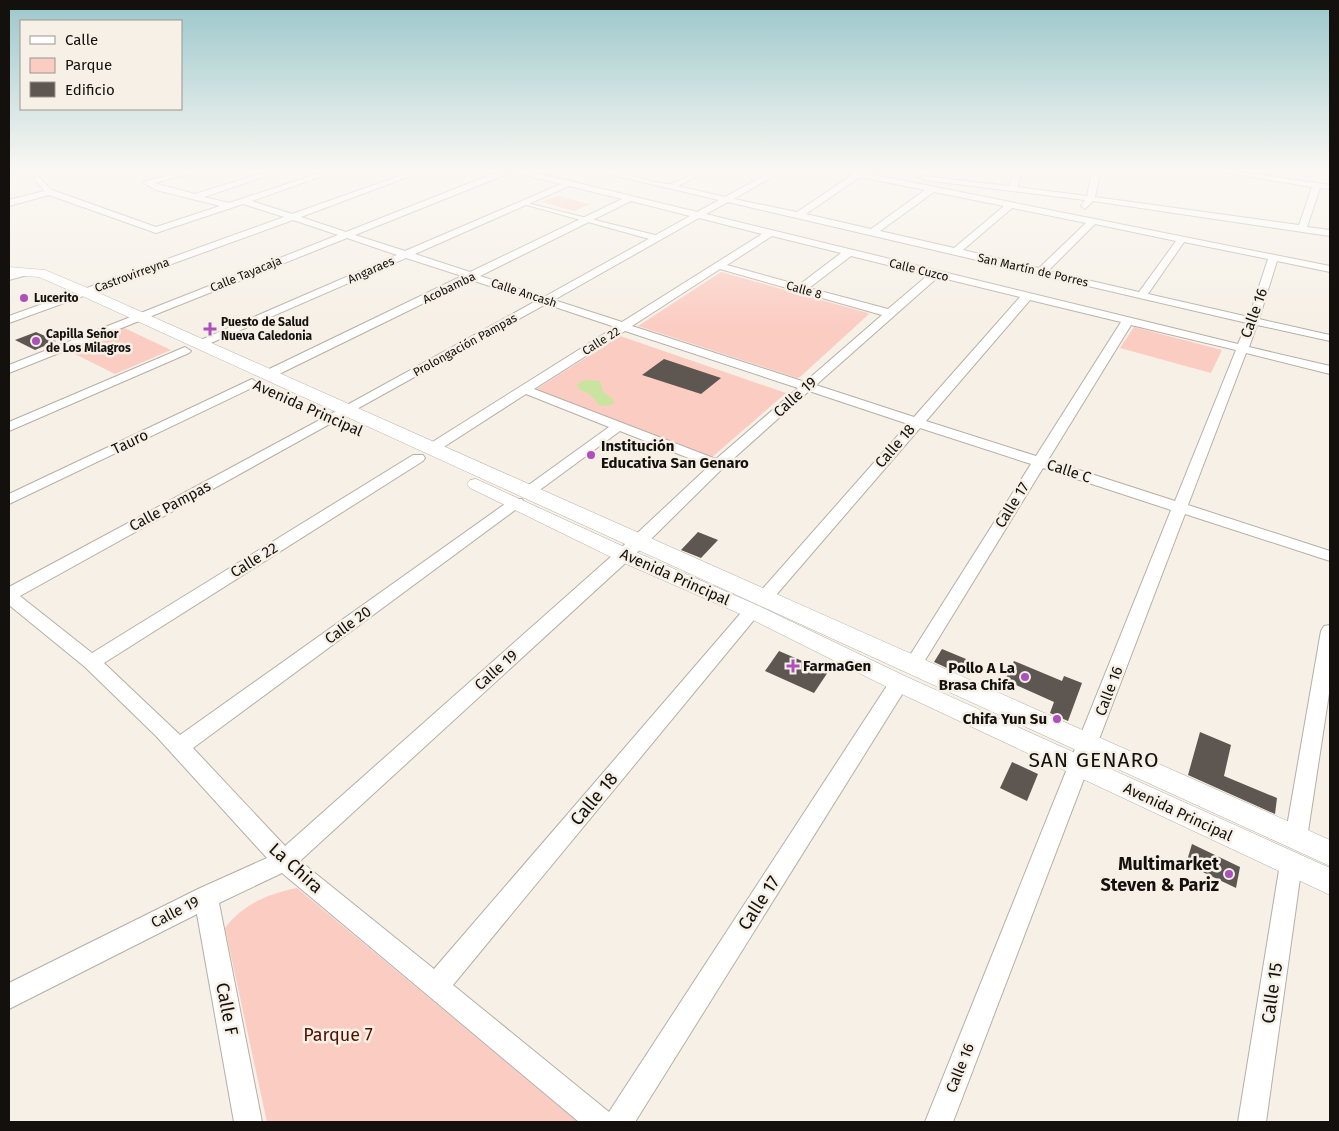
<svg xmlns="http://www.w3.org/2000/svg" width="1339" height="1131" font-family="'Fira Sans',sans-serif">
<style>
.green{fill:#fbccc2}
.water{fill:#c8e49e}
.building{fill:#5e5650}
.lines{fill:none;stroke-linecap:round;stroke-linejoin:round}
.pedestrian-casing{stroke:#b5afa6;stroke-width:2}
.minor-casing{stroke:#b5afa6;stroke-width:2}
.tertiary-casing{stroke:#b5afa6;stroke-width:1}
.pedestrian{fill:#fff;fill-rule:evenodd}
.minor{fill:#fff;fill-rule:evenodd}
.tertiary{fill:#fff;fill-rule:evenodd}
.poi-dot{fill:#ad50bb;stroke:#f6f0e6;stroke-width:2}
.labels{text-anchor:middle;stroke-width:5;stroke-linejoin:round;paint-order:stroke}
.far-street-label{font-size:12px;fill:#13100d;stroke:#f6f0e6}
.far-poi-label{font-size:12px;font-weight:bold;fill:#13100d;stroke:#f6f0e6;text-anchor:start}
.street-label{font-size:15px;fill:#13100d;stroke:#f6f0e6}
.poi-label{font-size:15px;font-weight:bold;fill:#13100d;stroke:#f6f0e6;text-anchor:start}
.near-street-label{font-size:18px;fill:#13100d;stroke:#f6f0e6}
.near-poi-label{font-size:18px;font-weight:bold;fill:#13100d;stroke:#f6f0e6;text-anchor:end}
.near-park-label{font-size:18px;fill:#540f04;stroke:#f6f0e6}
.near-quarter-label{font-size:21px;letter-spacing:1px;fill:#13100d;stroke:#f6f0e6}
</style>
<rect width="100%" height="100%" fill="#f6f0e6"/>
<g class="green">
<path d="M558,196L590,204L574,211L542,202Z"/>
<path d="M721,272L868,313L869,314L800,377L797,378L638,326Z"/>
<path d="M120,326L171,350L115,374L65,349Z"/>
<path d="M1134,327L1222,350L1211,373L1120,348Z"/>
<path d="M620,336L786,393L710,459L535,390Z"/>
<path d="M297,888L578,1122H267L225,928C243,904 268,894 297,888Z"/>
</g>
<path class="water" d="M585,380L600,381L603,392L613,399L614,403L607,406L599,405L591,395L579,389L577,384Z"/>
<g class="building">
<path d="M36,332L56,341L35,350L15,340Z"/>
<path d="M664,359L721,378L701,394L642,375Z"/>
<path d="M698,532L718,540L701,558L681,550Z"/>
<path d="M942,649L966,659L958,673L934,662Z"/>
<path d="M779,651L828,672L814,693L765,671Z"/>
<path d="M1014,661L1062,681L1064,676L1082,683L1068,721L1050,713L1054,702L1005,680Z"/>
<path d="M1200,732L1231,745L1224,776L1277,798L1275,814L1188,775Z"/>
<path d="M1012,762L1038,774L1027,801L1000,788Z"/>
<path d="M1192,844L1240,867L1236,888L1186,864Z"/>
</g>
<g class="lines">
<defs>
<path id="pedestrian" d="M523,202L659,236L660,238L653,240L523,204Z"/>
<g id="minor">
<path d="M195,169H207L154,183L195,194L269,171V175L204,197L229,203L332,169H342L252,201L292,214L419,169H429L301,217L346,232L505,169H517L570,181L697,212L719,200L586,169C612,166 640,181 666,184C679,185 694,169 710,169L678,186L725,197L776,169H785L734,199L797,212L852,175L831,171L830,169L857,171L867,169L865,173L1330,266V272L1277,261L1259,319L1330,335V341L1257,325L1249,347L1330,366V374L1246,353L1188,505L1330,551V561L1185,514L953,1122H925L1171,510L1043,468L919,670L913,672L907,670L904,665L907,660L1031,464L920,428L770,602H758L756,598L758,594L908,424L809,391L723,468L644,546L300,861L434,969L746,607L752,605L758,607L761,611L758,615L453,985L609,1112L892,678L899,676L906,678L908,683L906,688L635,1122H579L282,873L219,903L262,1122H234L197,914L9,1009V983L198,889L267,858L156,736L85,667L9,605V587L327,416L536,301L471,280L271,378H263L261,375L263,372L462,276L406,258L204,346H196V342L397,255L347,238L9,373V365L338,235L293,220L9,323V316L284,217L243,204L156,233L49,195L9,206V200L44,191L34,178L38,176L52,190L156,227L220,206L156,190L142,182ZM512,172L561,184L405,251L355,235ZM860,177L925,190L871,229L806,214ZM569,186L622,199L470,272L415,254ZM934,192L1004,206L954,248L880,231ZM631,201L690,216L544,297L480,276ZM728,202L1247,323L1238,344L706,214ZM1012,208L1086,223L1039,268L963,250ZM699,218L762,234L622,322L554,300ZM1095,224L1176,241L1139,292L1048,271ZM772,236L841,253L799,285L727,265ZM1184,242L1268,259L1249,317L1148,294ZM851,256L928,275L888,309L809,288ZM720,269L882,315L805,382L632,326ZM938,277L1020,297L914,417L816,385ZM1030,300L1121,322L1036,456L926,421ZM546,304L615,327L426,446L424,449L426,452H436L526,394L609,427L523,489L521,492L523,495H533L620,431L709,466L632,538L285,846L193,748L522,505L524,502L522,499H512L180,735L104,663L423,461L425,458L423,455H413L92,653L20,596ZM1131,325L1236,350L1175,501L1048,460ZM625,331L798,388L716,459L534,389Z"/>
<path d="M1015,169H1023L1017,187L1087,196L1093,169H1101L1095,197L1299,225L1312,187L1223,172H1220V169L1330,185V189L1320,188L1307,227L1330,230V236L1093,201L1085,209L1081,206L1085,200L924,180L920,178L924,176L1009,186Z"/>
<path d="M23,270L27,271V275L9,280V274Z"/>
<path d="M185,347L191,351L189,353L9,431V422Z"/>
<path d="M252,379L258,383L256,386L9,504V494Z"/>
<path d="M1330,625V687L1307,838L1304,845L1296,848L1288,845L1285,838L1321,631L1324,626Z"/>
<path d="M1291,854L1299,857L1302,864L1266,1122H1238L1280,864L1283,857Z"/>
</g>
<g id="tertiary">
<path d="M9,267L45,270L90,289L1330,840V866L80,295L39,277L9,275Z"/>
<path d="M476,479L631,550L759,606L907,677L1330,868V895L891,689L745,616L617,560L470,488L467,484L470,480Z"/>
</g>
</defs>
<use href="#pedestrian" class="pedestrian-casing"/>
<use href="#minor" class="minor-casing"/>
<use href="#tertiary" class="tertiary-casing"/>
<use href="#pedestrian" class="pedestrian"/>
<use href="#minor" class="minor"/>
<use href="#tertiary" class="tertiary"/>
</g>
<linearGradient id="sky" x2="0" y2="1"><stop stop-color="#9bc7ca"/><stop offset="0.52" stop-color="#fbf8f4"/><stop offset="1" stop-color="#fbf8f4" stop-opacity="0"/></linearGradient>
<rect width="1339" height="327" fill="url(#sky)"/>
<g class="poi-dot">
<circle cx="24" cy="298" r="5"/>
<path d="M207.5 321.5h5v5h5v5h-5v5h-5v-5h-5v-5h5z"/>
<circle cx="36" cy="341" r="5"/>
<circle cx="591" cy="455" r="5"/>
<path d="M790.5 658.5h5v5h5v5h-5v5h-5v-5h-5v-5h5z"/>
<circle cx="1025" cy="677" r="5"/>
<circle cx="1057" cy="719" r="5"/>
<circle cx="1229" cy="874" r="5"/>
</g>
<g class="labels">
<g class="far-street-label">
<text transform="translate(371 270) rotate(-24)" y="4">Angaraes</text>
<text transform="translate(919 270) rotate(14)" y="4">Calle Cuzco</text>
<text transform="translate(1033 270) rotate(13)" y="4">San Martín de Porres</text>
<text transform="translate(246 274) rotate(-22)" y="4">Calle Tayacaja</text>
<text transform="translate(132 275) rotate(-20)" y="4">Castrovirreyna</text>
<text transform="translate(449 288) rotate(-26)" y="4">Acobamba</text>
<text transform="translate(804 290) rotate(16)" y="4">Calle 8</text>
<text transform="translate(524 293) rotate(18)" y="4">Calle Ancash</text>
<text transform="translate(601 341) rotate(-32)" y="4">Calle 22</text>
<text transform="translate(465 345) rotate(-29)" y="4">Prolongación Pampas</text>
</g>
<g class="far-poi-label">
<text x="34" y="302">Lucerito</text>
<text x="221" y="326">Puesto de Salud<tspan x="221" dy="14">Nueva Caledonia</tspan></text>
<text x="46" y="338">Capilla Señor<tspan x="46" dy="14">de Los Milagros</tspan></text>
</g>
<g class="street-label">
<text transform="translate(1254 313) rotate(-70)" y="5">Calle 16</text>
<text transform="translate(795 397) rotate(-42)" y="5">Calle 19</text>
<text transform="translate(308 408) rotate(24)" y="5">Avenida Principal</text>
<text transform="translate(130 442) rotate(-26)" y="5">Tauro</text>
<text transform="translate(895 446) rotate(-49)" y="5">Calle 18</text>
<text transform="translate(1069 471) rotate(18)" y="5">Calle C</text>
<text transform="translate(1012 505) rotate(-58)" y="5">Calle 17</text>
<text transform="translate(170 506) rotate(-28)" y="5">Calle Pampas</text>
<text transform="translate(254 560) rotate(-32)" y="5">Calle 22</text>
<text transform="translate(675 577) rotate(24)" y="5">Avenida Principal</text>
<text transform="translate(348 625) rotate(-36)" y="5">Calle 20</text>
<text transform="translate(496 670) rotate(-42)" y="5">Calle 19</text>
<text transform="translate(1109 691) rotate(-69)" y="5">Calle 16</text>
<text transform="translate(1178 812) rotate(25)" y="5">Avenida Principal</text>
<text transform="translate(175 912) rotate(-27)" y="5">Calle 19</text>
<text transform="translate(960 1068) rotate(-68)" y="5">Calle 16</text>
</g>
<g class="poi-label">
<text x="601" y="451">Institución<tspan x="601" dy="17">Educativa San Genaro</tspan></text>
<text x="803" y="671">FarmaGen</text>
<text x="1015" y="673" text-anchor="end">Pollo A La<tspan x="1015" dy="17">Brasa Chifa</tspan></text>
<text x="1047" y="724" text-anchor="end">Chifa Yun Su</text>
</g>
<g class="near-street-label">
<text transform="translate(594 799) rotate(-50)" y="6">Calle 18</text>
<text transform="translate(296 868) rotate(42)" y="6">La Chira</text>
<text transform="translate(759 903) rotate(-57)" y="6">Calle 17</text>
<text transform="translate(1272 993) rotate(-82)" y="6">Calle 15</text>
<text transform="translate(227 1009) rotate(79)" y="6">Calle F</text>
</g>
<g class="near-poi-label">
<text x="1219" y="870">Multimarket<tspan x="1219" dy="21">Steven &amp; Pariz</tspan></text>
</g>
<g class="near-park-label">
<text x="338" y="1041">Parque 7</text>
</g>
<g class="near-quarter-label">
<text x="1094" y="767">SAN GENARO</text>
</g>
</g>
<rect width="1339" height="1131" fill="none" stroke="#13100d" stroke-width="20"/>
<rect x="20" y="20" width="162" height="90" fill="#f6f0e6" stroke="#9b968f"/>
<rect x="30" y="36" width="25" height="8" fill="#ffffff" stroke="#9b968f"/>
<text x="65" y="45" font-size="15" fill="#13100d">Calle</text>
<rect x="30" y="58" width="25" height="15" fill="#fbccc2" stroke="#9b968f"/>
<text x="65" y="70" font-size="15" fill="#13100d">Parque</text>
<rect x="30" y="82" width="25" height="15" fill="#5e5650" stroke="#9b968f"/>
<text x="65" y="95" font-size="15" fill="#13100d">Edificio</text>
</svg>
